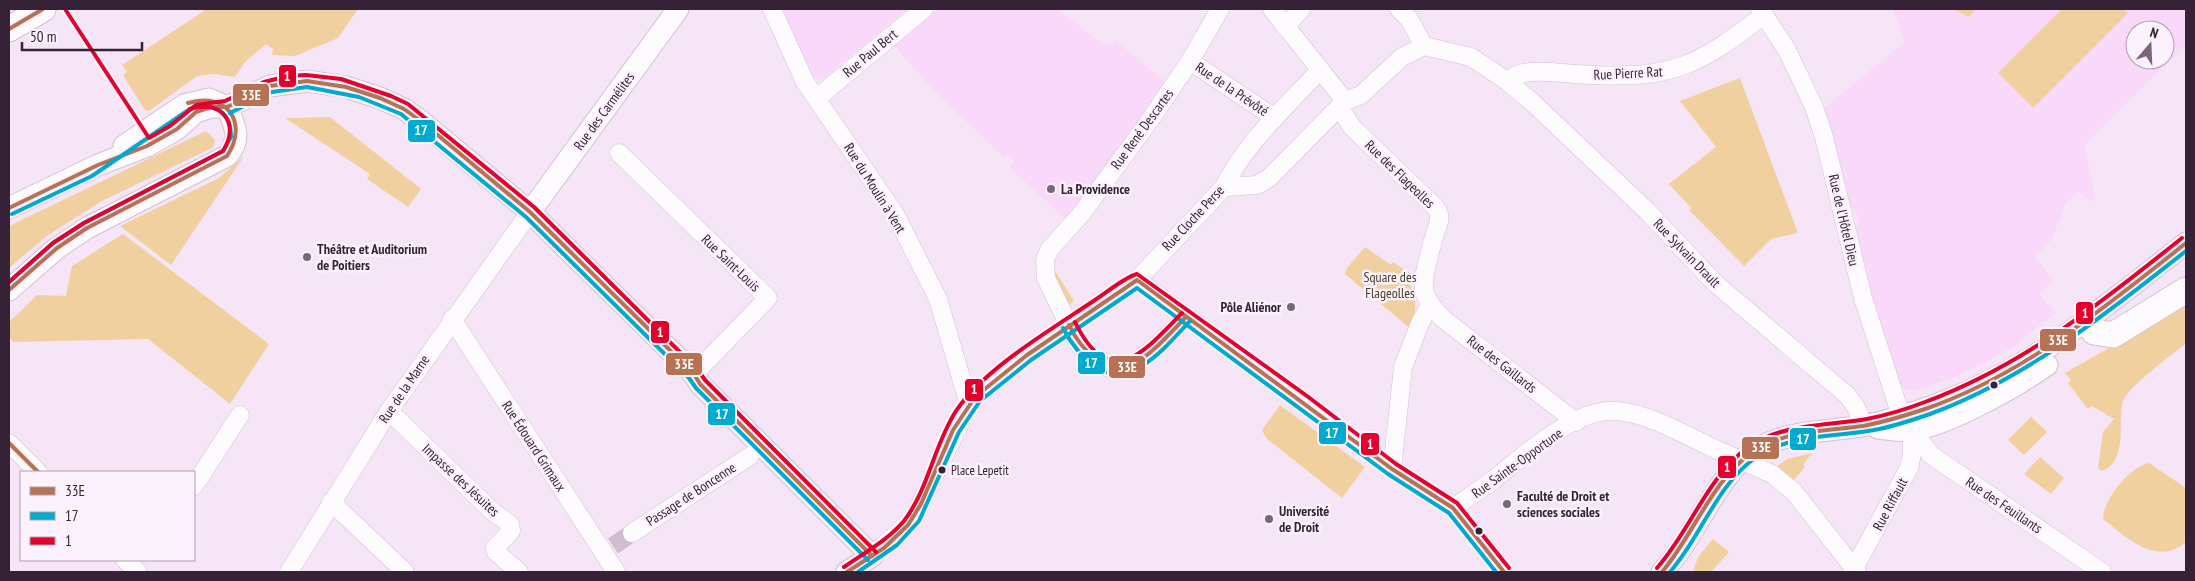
<svg xmlns="http://www.w3.org/2000/svg" width="2195" height="581" font-family="'PT Sans Narrow',sans-serif">
<style>
.built{fill:#f9d8fa;fill-rule:evenodd}
.green{fill:#f1d0a0}
.lines{fill:none;stroke-linecap:round;stroke-linejoin:round}
.minor-tunnel{stroke:#d0bed0;stroke-width:18;stroke-dasharray:18 9;stroke-linecap:butt}
.minor-casing{stroke:#d2c1d3;stroke-width:19}
.tertiary-casing{stroke:#d2c1d3;stroke-width:23}
.secondary-casing{stroke:#d2c1d3;stroke-width:27}
.minor{stroke:#fefbfe;stroke-width:18}
.tertiary{stroke:#fefbfe;stroke-width:21}
.secondary{stroke:#fefbfe;stroke-width:25}
.minor-bridge-casing{stroke:#d2c1d3;stroke-width:19;stroke-linecap:butt}
.minor-bridge{stroke:#fefbfe;stroke-width:18}
.bus-1-casing{stroke:#fcf2fd;stroke-width:8}
.bus-2-casing{stroke:#fcf2fd;stroke-width:8}
.bus-3-casing{stroke:#fcf2fd;stroke-width:8}
.bus-1{stroke:#b77254;stroke-width:4}
.bus-2{stroke:#00a9ce;stroke-width:4}
.bus-3{stroke:#e4002b;stroke-width:4}
.poi-dot{fill:#79667a;stroke:#fcf2fd;stroke-width:2}
.bus-dot{fill:#362237;stroke:#fcf2fd;stroke-width:2}
.labels{text-anchor:middle;stroke-width:5;stroke-linejoin:round;paint-order:stroke}
.bus-label{font-size:13px;fill:#362237;stroke:#fcf2fd;text-anchor:start}
.street-label{font-size:14px;fill:#362237;stroke:#fcf2fd}
.poi-label{font-size:14px;font-weight:bold;fill:#362237;stroke:#fcf2fd;text-anchor:start}
.park-label{font-size:14px;fill:#483d26;stroke:#fcf2fd}
.line-badge{stroke:#fcf2fd;stroke-width:2}
.badge-label{font-size:14px;text-anchor:middle;font-weight:bold;fill:#fff}
</style>
<rect width="100%" height="100%" fill="#f6e5f6"/>
<g class="built">
<path d="M782,9H907L822,80L813,77Z"/>
<path d="M937,9H1062L1060,11L1103,44L1104,43L1110,47L1115,40L1166,83L1067,220L1013,171L1009,167L1014,161L1007,154L1004,157L973,128L927,83L894,45Z"/>
<path d="M1893,9H2186V45L2084,145L2096,201L2088,200L2078,191L2066,203L2052,239L2035,257L2053,281L2039,293L2055,313L2014,346L1984,363L1957,376L1915,391L1905,389L1897,382L1854,240L1859,217L1849,204L1823,109L1905,42ZM2135,30H2165V60H2135Z"/>
</g>
<g class="green">
<path d="M207,9H358L338,38L295,56L272,55L273,49L266,44L245,62L235,77L214,74L197,76L149,111L145,110L123,75L127,72L122,65Z"/>
<path d="M1953,9H1976L1969,17Z"/>
<path d="M2062,9H2123L2128,13L2033,108L1998,73Z"/>
<path d="M1740,78L1798,233L1771,239L1744,266L1689,210L1691,208L1669,184L1716,147L1680,101Z"/>
<path d="M330,117L421,189L408,207L367,179L370,174L285,118Z"/>
<path d="M206,131L215,140L214,146L210,149L102,201L48,235L9,268V226Z"/>
<path d="M244,156L171,265L120,226L219,178Z"/>
<path d="M123,234L269,344L230,404L148,339L13,342L9,337V322L37,295L66,296L72,266Z"/>
<path d="M1365,247L1391,265L1393,262L1414,276L1410,284C1417,304 1416,309 1411,329L1345,274L1347,268Z"/>
<path d="M1054,269L1074,301L1066,308L1046,273Z"/>
<path d="M2186,304V343C2174,353 2127,388 2123,401C2117,421 2129,463 2101,471L2098,468L2103,432L2114,419L2092,406L2088,409L2068,383L2071,380L2065,373Z"/>
<path d="M1280,405L1365,467L1342,498L1266,438L1262,430Z"/>
<path d="M2031,417L2047,432L2024,455L2008,440Z"/>
<path d="M1812,453L1803,465L1805,467L1793,481L1775,467L1788,459Z"/>
<path d="M2040,457L2064,478L2051,494L2024,474Z"/>
<path d="M2149,463L2186,488V542C2157,567 2127,538 2103,519C2103,500 2130,466 2149,463Z"/>
<path d="M1713,539L1729,552L1711,572H1693L1698,557Z"/>
</g>
<g class="lines">
<path class="minor-tunnel" d="M613,546L632,533"/>
<defs>
<g id="minor">
<path d="M772,9L805,82L895,214L938,299L969,405"/>
<path d="M1272,9L1345,101L1361,95L1402,57L1424,46L1471,57L1507,81L1532,102L1647,211L1716,284L1848,396L1857,409L1863,426"/>
<path d="M1399,9L1409,19L1424,46"/>
<path d="M1760,9L1787,50L1814,107L1824,137L1863,298L1901,416L1931,455L2102,572"/>
<path d="M1285,27L1301,9"/>
<path d="M1190,61L1275,118"/>
<path d="M1507,81C1512,78 1518,74 1524,73C1539,69 1576,75 1593,75C1676,79 1701,63 1764,15"/>
<path d="M817,98L924,9"/>
<path d="M1339,107L1352,127L1436,208L1439,214V222C1434,235 1431,247 1428,260C1420,290 1422,295 1442,318L1576,422"/>
<path d="M619,153L768,298L694,374"/>
<path d="M1224,187L1257,185L1269,178L1345,101"/>
<path d="M1137,280L1303,401L1392,469L1453,508L1504,572"/>
<path d="M1186,317L1153,349L1133,364L1123,369L1109,368L1085,352L1075,338L1046,278L1045,260L1049,250L1082,213L1150,120L1190,61L1220,9"/>
<path d="M452,319L616,572"/>
<path d="M389,411L493,512L510,524L511,531L495,548L496,552L519,572"/>
<path d="M9,443L38,472"/>
<path d="M1392,469L1403,367L1420,323L1430,305"/>
<path d="M1772,474L1794,492L1857,572"/>
<path d="M194,486L240,415"/>
<path d="M331,502L405,572"/>
<path d="M1453,508C1466,499 1480,490 1493,480C1525,455 1574,408 1617,411C1650,414 1683,434 1713,448"/>
<path d="M632,533L750,456"/>
<path d="M872,556L913,519L969,405L1000,375L1076,319L1137,280L1224,187C1246,142 1286,107 1320,70"/>
<path d="M125,560L138,572"/>
<path d="M289,572L389,411L530,212"/>
<path d="M1852,572L1909,468L1912,454V431"/>
</g>
<g id="tertiary">
<path d="M9,208L98,165L147,146L177,129L196,112L211,107H227L270,86L307,81L346,87L380,98L404,109L422,122L530,212L694,374L700,384L872,556L847,572"/>
<path d="M530,212L678,9"/>
<path d="M9,290L57,248L87,228L227,156C242,139 235,126 227,107L209,99L184,105L124,146"/>
<path d="M1878,428C1889,429 1902,432 1912,430C1947,426 2017,386 2047,365"/>
<path d="M1662,572C1694,540 1716,476 1752,452C1782,431 1826,432 1861,426C1883,423 1906,415 1927,408C2025,375 2106,306 2186,243"/>
</g>
<g id="secondary">
<path d="M9,29L43,9"/>
<path d="M2094,332L2113,335L2186,290"/>
</g>
</defs>
<use href="#minor" class="minor-casing"/>
<use href="#tertiary" class="tertiary-casing"/>
<use href="#secondary" class="secondary-casing"/>
<use href="#minor" class="minor"/>
<use href="#tertiary" class="tertiary"/>
<use href="#secondary" class="secondary"/>
<defs>
<path id="minor-bridge" d="M1713,448L1772,474"/>
</defs>
<use href="#minor-bridge" class="minor-bridge-casing"/>
<use href="#minor-bridge" class="minor-bridge"/>
<defs>
<g id="bus-1">
<path d="M9,29L43,9"/>
<path d="M9,208L98,165L147,146L177,129L196,112L211,107H227L270,86L307,81L346,87L380,98L404,109L422,122L530,212L694,374L700,384L872,556"/>
<path d="M9,290L57,248L87,228L227,156C249,123 227,91 188,103"/>
<path d="M1069,325C1076,340 1085,351 1098,361C1105,365 1111,370 1119,369C1143,366 1170,333 1186,317"/>
<path d="M9,443L38,472"/>
<path d="M847,572L884,548L908,525L921,504L953,430L975,397L1027,355L1137,280L1392,469L1453,508L1504,572"/>
<path d="M1662,572C1693,536 1713,478 1753,452C1785,430 1826,431 1863,426C1884,422 1904,416 1925,409C2024,375 2105,307 2186,243"/>
</g>
<g id="bus-2">
<path d="M230,113L272,92L307,87L359,97L401,114L526,217L689,378L696,388L868,560"/>
<path d="M9,282L53,243L84,223L223,151L231,137C231,112 213,100 190,109L92,176L12,214"/>
<path d="M1063,328C1071,344 1081,356 1095,366C1131,392 1167,345 1190,321"/>
<path d="M858,572L897,545L919,521L959,432L980,401L1031,360L1137,288L1388,474L1449,513L1496,572"/>
<path d="M1670,572C1701,537 1716,486 1755,458C1786,435 1831,437 1868,431C1889,428 1910,421 1930,414C2027,378 2106,314 2186,251"/>
</g>
<g id="bus-3">
<path d="M65,9L149,138L170,126L196,105L225,101L264,82L288,76L306,75L341,79L391,96L408,104L534,207L698,370L705,380L876,552"/>
<path d="M9,282L53,243L84,223L223,151C241,123 221,99 190,109"/>
<path d="M1075,322C1110,394 1144,352 1182,313"/>
<path d="M844,567C864,553 888,540 904,521C929,488 934,445 956,411C985,368 1052,329 1095,300C1108,292 1123,278 1137,274L1307,396L1396,464L1457,503L1509,568"/>
<path d="M1657,568C1690,531 1707,478 1747,448C1781,423 1828,426 1867,419C1887,415 1907,409 1925,402C2023,366 2102,302 2182,238"/>
</g>
</defs>
<use href="#bus-1" class="bus-1-casing"/>
<use href="#bus-2" class="bus-2-casing"/>
<use href="#bus-3" class="bus-3-casing"/>
<use href="#bus-1" class="bus-1"/>
<use href="#bus-2" class="bus-2"/>
<use href="#bus-3" class="bus-3"/>
</g>
<g class="poi-dot">
<circle cx="1051" cy="189" r="5"/>
<circle cx="307" cy="257" r="5"/>
<circle cx="1291" cy="307" r="5"/>
<circle cx="1507" cy="504" r="5"/>
<circle cx="1269" cy="519" r="5"/>
</g>
<g class="bus-dot">
<circle cx="1994" cy="385" r="4.5"/>
<circle cx="942" cy="470" r="4.5"/>
<circle cx="1479" cy="531" r="4.5"/>
</g>
<g class="labels">
<g class="bus-label">
<text x="951" y="475">Place Lepetit</text>
</g>
<g class="street-label">
<text transform="translate(870 53) rotate(-40)" y="5">Rue Paul Bert</text>
<text transform="translate(1628 73) rotate(-3)" y="5">Rue Pierre Rat</text>
<text transform="translate(1232 89) rotate(34)" y="5">Rue de la Prévôté</text>
<text transform="translate(604 111) rotate(-54)" y="5">Rue des Carmélites</text>
<text transform="translate(1142 129) rotate(-54)" y="5">Rue René Descartes</text>
<text transform="translate(1400 174) rotate(44)" y="5">Rue des Flageolles</text>
<text transform="translate(875 188) rotate(58)" y="5">Rue du Moulin à Vent</text>
<text transform="translate(1193 218) rotate(-47)" y="5">Rue Cloche Perse</text>
<text transform="translate(1844 220) rotate(77)" y="5">Rue de l'Hôtel Dieu</text>
<text transform="translate(1687 253) rotate(46)" y="5">Rue Sylvain Drault</text>
<text transform="translate(731 263) rotate(44)" y="5">Rue Saint-Louis</text>
<text transform="translate(1502 364) rotate(38)" y="5">Rue des Gaillards</text>
<text transform="translate(404 389) rotate(-56)" y="5">Rue de la Marne</text>
<text transform="translate(534 446) rotate(57)" y="5">Rue Édouard Grimaux</text>
<text transform="translate(1517 463) rotate(-36)" y="5">Rue Sainte-Opportune</text>
<text transform="translate(461 480) rotate(43)" y="5">Impasse des Jésuites</text>
<text transform="translate(691 494) rotate(-33)" y="5">Passage de Boncenne</text>
<text transform="translate(1890 504) rotate(-62)" y="5">Rue Riffault</text>
<text transform="translate(2004 505) rotate(34)" y="5">Rue des Feuillants</text>
</g>
<g class="poi-label">
<text x="1061" y="194">La Providence</text>
<text x="317" y="254">Théâtre et Auditorium<tspan x="317" dy="16">de Poitiers</tspan></text>
<text x="1281" y="312" text-anchor="end">Pôle Aliénor</text>
<text x="1517" y="501">Faculté de Droit et<tspan x="1517" dy="16">sciences sociales</tspan></text>
<text x="1279" y="516">Université<tspan x="1279" dy="16">de Droit</tspan></text>
</g>
<g class="park-label">
<text x="1390" y="282">Square des<tspan x="1390" dy="16">Flageolles</tspan></text>
</g>
</g>
<g class="line-badge">
<rect x="278" y="64" width="19" height="24" rx="5" fill="#e4002b"/>
<rect x="232" y="83" width="38" height="24" rx="5" fill="#b77254"/>
<rect x="407" y="119" width="29" height="24" rx="5" fill="#00a9ce"/>
<rect x="2075" y="301" width="19" height="24" rx="5" fill="#e4002b"/>
<rect x="650" y="320" width="20" height="24" rx="5" fill="#e4002b"/>
<rect x="2039" y="328" width="38" height="24" rx="5" fill="#b77254"/>
<rect x="1077" y="351" width="29" height="24" rx="5" fill="#00a9ce"/>
<rect x="665" y="352" width="38" height="24" rx="5" fill="#b77254"/>
<rect x="1108" y="355" width="38" height="24" rx="5" fill="#b77254"/>
<rect x="964" y="378" width="20" height="24" rx="5" fill="#e4002b"/>
<rect x="707" y="402" width="29" height="24" rx="5" fill="#00a9ce"/>
<rect x="1318" y="421" width="29" height="24" rx="5" fill="#00a9ce"/>
<rect x="1789" y="427" width="28" height="24" rx="5" fill="#00a9ce"/>
<rect x="1360" y="432" width="20" height="24" rx="5" fill="#e4002b"/>
<rect x="1741" y="436" width="39" height="24" rx="5" fill="#b77254"/>
<rect x="1717" y="455" width="20" height="24" rx="5" fill="#e4002b"/>
</g>
<g class="badge-label">
<text x="287" y="81">1</text>
<text x="251" y="100">33E</text>
<text x="421" y="135">17</text>
<text x="2085" y="318">1</text>
<text x="660" y="337">1</text>
<text x="2058" y="345">33E</text>
<text x="1091" y="368">17</text>
<text x="684" y="369">33E</text>
<text x="1127" y="372">33E</text>
<text x="974" y="394">1</text>
<text x="722" y="419">17</text>
<text x="1332" y="438">17</text>
<text x="1803" y="444">17</text>
<text x="1370" y="449">1</text>
<text x="1761" y="452">33E</text>
<text x="1727" y="472">1</text>
</g>
<rect width="2195" height="581" fill="none" stroke="#362237" stroke-width="20"/>
<rect x="20" y="471" width="175" height="90" fill="#fcf2fd" stroke="#ad9fae"/>
<rect x="30" y="487" width="25" height="8" fill="#b77254" stroke="#ad9fae"/>
<text x="65" y="496" font-size="15" fill="#362237">33E</text>
<rect x="30" y="512" width="25" height="8" fill="#00a9ce" stroke="#ad9fae"/>
<text x="65" y="521" font-size="15" fill="#362237">17</text>
<rect x="30" y="537" width="25" height="8" fill="#e4002b" stroke="#ad9fae"/>
<text x="65" y="546" font-size="15" fill="#362237">1</text>
<g transform="translate(2150 45) rotate(19)"><circle r="24" fill="#fcf2fd" stroke="#ad9fae"/>
<path d="M0-4L9 19L0 12L-9 19Z" fill="#79667a"/>
<text y="-8" font-size="14" font-weight="bold" text-anchor="middle" fill="#362237">N</text>
</g>
<path d="M22 42v8h120v-8" fill="none" stroke="#362237" stroke-width="2.5"/>
<text x="30" y="42" font-size="15" fill="#362237" stroke="#fcf2fd" stroke-width="4" paint-order="stroke">50 m</text>
</svg>
